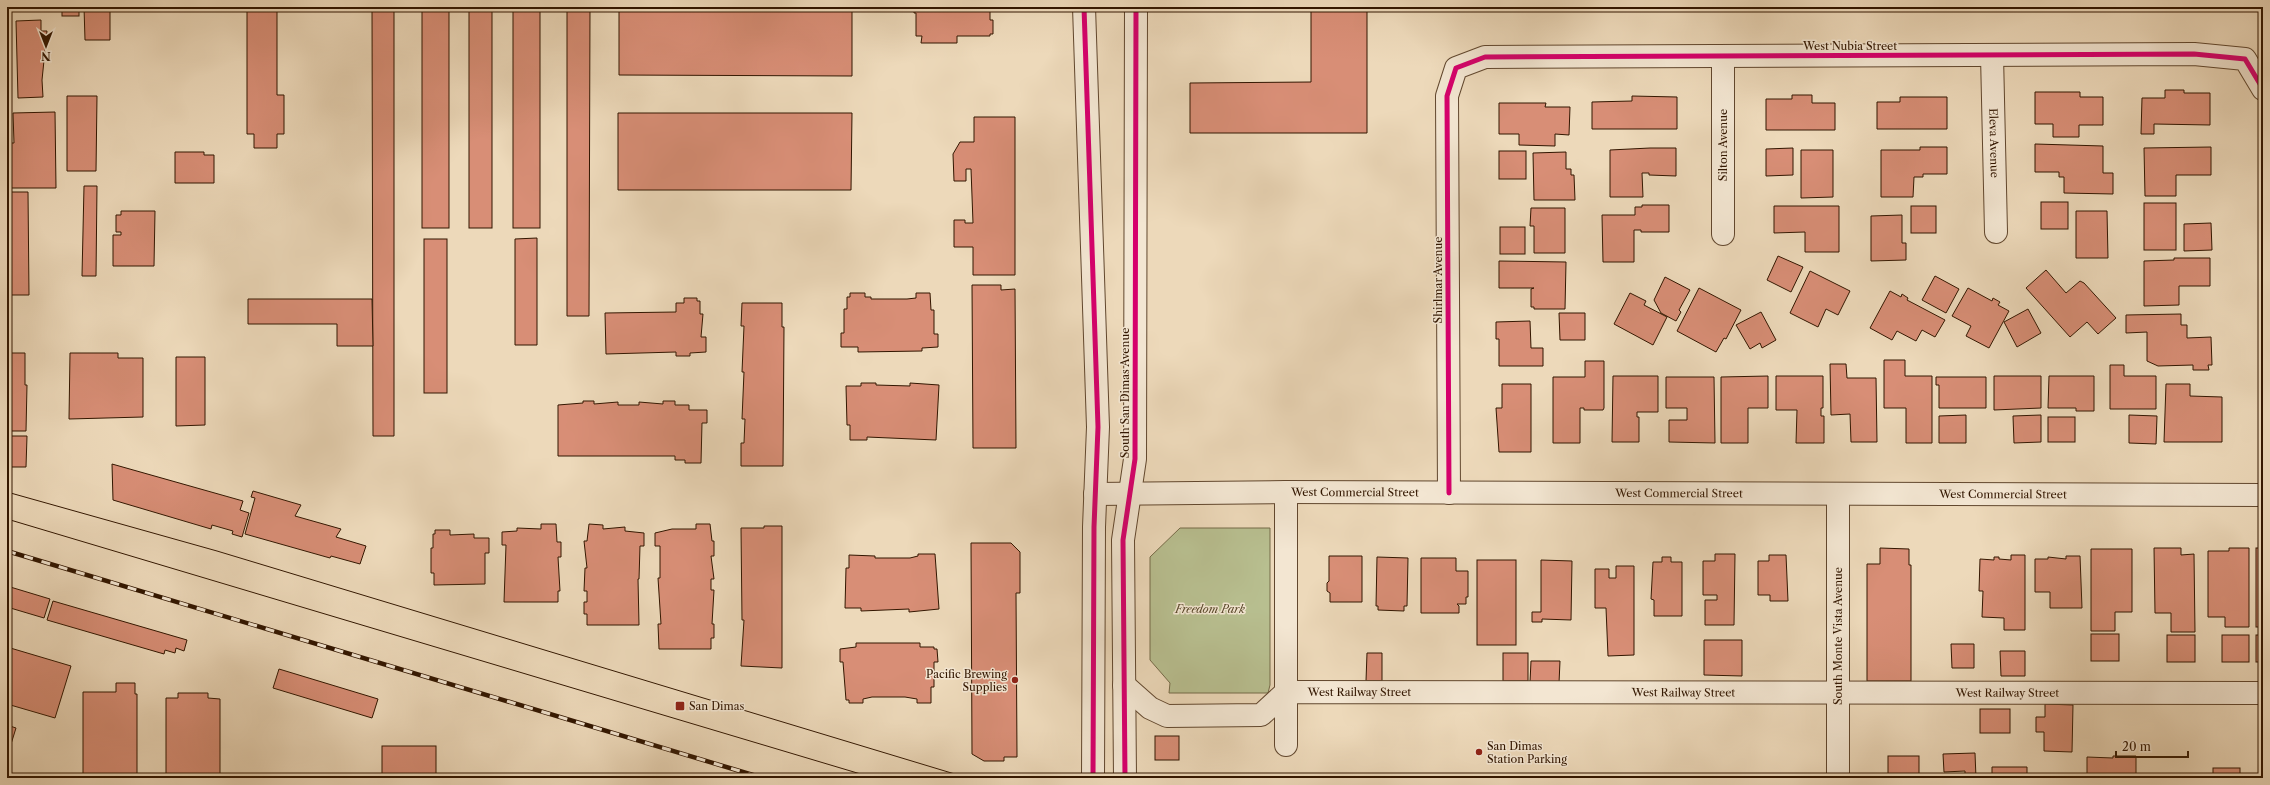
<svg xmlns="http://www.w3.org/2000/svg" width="2270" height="785" font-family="'Libre Caslon Text',serif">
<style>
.green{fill:#b8bf90;stroke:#756a48}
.building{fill:#d88e76;stroke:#321600}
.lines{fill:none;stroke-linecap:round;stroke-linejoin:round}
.minor-casing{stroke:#61472e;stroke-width:24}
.tertiary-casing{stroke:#61472e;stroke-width:24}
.minor{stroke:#f3e6d2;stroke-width:22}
.tertiary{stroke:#f3e6d2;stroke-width:22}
.tram{stroke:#321600;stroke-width:1}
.rail-casing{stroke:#321600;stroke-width:4.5}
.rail{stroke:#f3e6d2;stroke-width:3;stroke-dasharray:9;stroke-linecap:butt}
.cycleway-casing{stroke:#f3e6d2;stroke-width:8}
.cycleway{stroke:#d6006c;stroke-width:5}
.poi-dot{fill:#8f2418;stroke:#f3e6d2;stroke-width:1.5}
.labels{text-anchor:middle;stroke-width:3;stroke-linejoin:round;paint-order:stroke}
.street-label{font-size:11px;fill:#321600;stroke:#f3e6d2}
.park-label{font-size:11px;font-style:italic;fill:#5a492b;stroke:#f3e6d2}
.poi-label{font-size:11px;fill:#321600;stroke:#f3e6d2;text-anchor:start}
</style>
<rect width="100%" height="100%" fill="#edd9ba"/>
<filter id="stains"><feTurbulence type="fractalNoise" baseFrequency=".005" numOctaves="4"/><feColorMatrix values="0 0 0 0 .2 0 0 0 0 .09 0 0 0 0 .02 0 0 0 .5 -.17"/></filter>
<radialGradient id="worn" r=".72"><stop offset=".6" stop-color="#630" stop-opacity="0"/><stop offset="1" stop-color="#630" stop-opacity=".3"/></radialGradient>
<path class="green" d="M1180,528H1270V685L1268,693H1169L1170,683L1150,660V557Z"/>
<g class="building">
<rect x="62" y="7" width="17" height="9"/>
<path d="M84,7H110V40H85Z"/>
<path d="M247,7H277V95H284V134H277V148H254V134H247Z"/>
<path d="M372,7H394V436H373Z"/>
<rect x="422" y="7" width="27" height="221"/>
<rect x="469" y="7" width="23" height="221"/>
<rect x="513" y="7" width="27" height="221"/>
<path d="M567,7H590L589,316H567Z"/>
<path d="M619,7H852V76L619,75Z"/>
<path d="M914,7H990V20H993V34H990V36H957V43H921L922,36H916V13H914Z"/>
<path d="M1311,7H1367V133H1190V83L1311,82Z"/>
<rect x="1439" y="7" width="17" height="2"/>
<path d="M41,20V31H47L42,80L43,97L18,98L16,21Z"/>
<path d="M2165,90H2184V93H2210V125L2154,124V134H2141L2142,98H2165Z"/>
<path d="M2035,92H2080V97H2103V125H2079V137H2053V124H2035Z"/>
<path d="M1792,95H1812V103H1835V130H1766V99H1792Z"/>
<path d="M67,96H97L96,171H67Z"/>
<path d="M1632,96L1677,97V129H1592V102L1632,101Z"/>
<path d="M1900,97H1947V129H1877V102H1900Z"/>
<path d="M1499,103H1546L1545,107H1570L1569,135L1555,134V146L1519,145V134H1499Z"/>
<path d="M55,112L56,188H7V143H14L13,113Z"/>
<path d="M618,113H852L851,190H618Z"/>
<path d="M974,117H1015V275H973V247H954V220H965V223H973L971,169H966V181H954L953,154L960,142H974Z"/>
<path d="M2035,144L2103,146V173H2113V194L2064,193V177H2059V172H2035Z"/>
<path d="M1920,147H1947V174H1923V177H1914L1913,197H1881V150H1920Z"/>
<path d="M2211,147V175H2176V196H2145L2144,148Z"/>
<path d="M1650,148H1676V176L1649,175V173H1642L1643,197H1610V150Z"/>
<path d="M1793,148V175L1766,176V149Z"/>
<path d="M1801,150H1833V197L1801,198Z"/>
<rect x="1499" y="151" width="27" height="28"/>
<path d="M175,152H204V155H214V183H175Z"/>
<path d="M1566,152V169H1571V175H1574L1575,200H1534L1533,153Z"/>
<path d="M84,186H97L96,276H82Z"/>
<path d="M7,192H28L29,295H8L7,293Z"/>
<rect x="2041" y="202" width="27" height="27"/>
<rect x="2144" y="203" width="32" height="47"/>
<path d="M1642,205H1669V232H1641V230H1634V262H1603L1602,215H1635V207H1642Z"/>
<path d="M1774,206H1839V252H1805V232L1774,233Z"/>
<rect x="1911" y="206" width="25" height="27"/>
<path d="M1531,208H1565V253H1534V226H1530Z"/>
<path d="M121,211H155L154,266H113V235H121V232H116V215H121Z"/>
<path d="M2076,211H2107L2108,258H2076Z"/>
<path d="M1902,215V243H1906V260L1871,261V216Z"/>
<path d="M2211,223L2212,250L2184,251V224Z"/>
<rect x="1500" y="227" width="25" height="27"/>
<path d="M537,238V345H515V239Z"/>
<rect x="424" y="239" width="23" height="154"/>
<path d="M1778,256L1803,267L1791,292L1767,280Z"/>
<path d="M2174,258H2210V286H2179V305L2144,306V261L2174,260Z"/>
<path d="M1499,261L1566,262L1565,309H1534V307H1531V289L1534,288H1499Z"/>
<path d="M2046,270L2066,293L2080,281L2084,283L2116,318L2098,334L2087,322L2070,337L2026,288Z"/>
<path d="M1810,271L1850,291L1838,315L1826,309L1818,327L1790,313Z"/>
<path d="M1935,276L1959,289L1946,313L1922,300Z"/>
<path d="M1665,277L1690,290L1679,310L1681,312L1676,321L1661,313L1654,300Z"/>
<path d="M972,285H1001V290L1015,289L1016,448H973Z"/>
<path d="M1699,288L1741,310L1726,339L1724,338L1716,352L1677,331Z"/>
<path d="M1968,288L1992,301L1993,298L2000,302L1998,305L2009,311L1989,348L1966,336L1971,326L1952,316Z"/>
<path d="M1890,291L1901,297L1902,294L1908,298L1907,300L1945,320L1935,337L1922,330L1916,341L1897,331L1892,340L1870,328Z"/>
<path d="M850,293H865V297H871V299H907L916,298V293H930L931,310H934V334H938V347L922,348V351L858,352V347H841V333H844V309H847V297H850Z"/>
<path d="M1630,293L1646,301L1644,305L1667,317L1653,345L1614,324Z"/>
<path d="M684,298H697V301H700V314H703L701,337H706V352L690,353V356H676V352L606,354L605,313L676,312V303H684Z"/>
<path d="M248,299H372L373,346H337V324H248Z"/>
<path d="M742,303H782V327H784L783,466H741V443H744L745,419H742L744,372H742L744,326H741Z"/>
<path d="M2028,309L2041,333L2017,347L2004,322Z"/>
<path d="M1761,312L1776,340L1762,348L1760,343L1750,349L1736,325Z"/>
<path d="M1559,313H1585V340H1560Z"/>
<path d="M2181,314V325H2187V338L2211,337L2212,365H2208L2209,370H2193V365L2158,366L2147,361V332L2126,333V315Z"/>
<path d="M1530,321L1531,348H1543V366H1499V339H1496V322Z"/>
<path d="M7,353H25V385H27L26,431H7Z"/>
<path d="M70,353H118V358H143V417L69,419Z"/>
<path d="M176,357H205V425L176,426Z"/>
<path d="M1884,360H1905V376H1932V443H1906V408H1884Z"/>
<path d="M1585,361H1604V408L1603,410H1584V408H1580V443H1553V377H1585Z"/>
<path d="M1830,364H1846L1847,378H1876L1877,442H1851L1850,414L1831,415Z"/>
<path d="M2110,365H2124V376H2156V409H2110Z"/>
<path d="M1613,376H1658V412H1637V417H1639V442H1612Z"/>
<path d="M1768,376V408H1748V443H1721V377Z"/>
<path d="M1776,376H1823V408H1821V416H1824V443H1796L1797,410H1776Z"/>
<path d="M1994,376H2041V408L1994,410Z"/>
<path d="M2049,376H2094V411H2076V408H2048Z"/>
<path d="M1666,377H1714L1715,443L1669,442V420H1687V408H1666Z"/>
<path d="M1936,377H1986V408H1939V385H1936Z"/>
<path d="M861,383H876V385L910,386V383L939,385L936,440L867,437V440H850V425H847L846,386H861Z"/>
<path d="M1502,384H1531V452H1499L1496,408H1502Z"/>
<path d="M2166,384H2190V396L2222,397V442H2164Z"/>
<path d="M583,401H594V404L618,402V405H639V402L663,404V401H675V405H689V410H707V423H702L701,463H685V460H675V456H558V405L583,403Z"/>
<path d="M1966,415V443H1939V416Z"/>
<path d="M2041,415V442L2014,443L2013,416Z"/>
<path d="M2129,415L2157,416L2156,444L2129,443Z"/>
<rect x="2048" y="417" width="27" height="25"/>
<path d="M7,436H27L26,467H7Z"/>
<path d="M112,464L243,501L240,510L249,513L242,537L232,534L233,531L212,525L211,529L113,500Z"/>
<path d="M253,491L301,505L295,516L341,529L336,537L366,546L360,564L331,556L330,558L245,534L255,498L251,497Z"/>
<path d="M541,524H556L557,542H561V557H558L560,591H558V602H504L506,545H502V532L517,531V528L541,529Z"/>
<path d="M589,524L603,525V529L625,527V531L644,533V546H640L639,579H638L639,625H587V614H584V602H587V591H584L585,568H587L584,541H587Z"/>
<path d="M696,524H710L712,541H714V556H711L714,579H711V590H714L712,624H714V638H711V649H659L658,624H661L658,578H660V546H655V533L672,529H696Z"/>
<path d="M764,526H782V668L741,666L744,620H742L741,528H764Z"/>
<path d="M435,530H450V535L474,534V538H489V553H485V584L434,585V573H431V548H433V534H435Z"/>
<path d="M971,543H1011L1020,552V593H1016L1017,757H1004V761H984L972,754Z"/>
<path d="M1880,548L1909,549V565H1911V681H1867V564H1880Z"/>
<path d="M2154,548H2181V555L2194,554L2195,632H2171V613H2155Z"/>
<path d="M2229,548H2249V627H2225V617H2208V551H2229Z"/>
<rect x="2256" y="548" width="7" height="79"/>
<path d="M2091,549H2132V612H2115V631H2091Z"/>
<path d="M918,554H935L939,609L909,612V609L861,611V608H845L846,568H849V555L875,556V558H910L918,556Z"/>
<path d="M1715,554H1735L1734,625H1705V600H1717V595H1703V561H1715Z"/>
<path d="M1769,555H1786L1788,601H1770V595H1758V561H1769Z"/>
<path d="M2011,555H2025V630H2004V618L1982,617L1983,591H1979L1980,559L1994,560V557H1999V559L2011,560Z"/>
<path d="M1329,556H1362V602H1330V593L1327,591V583L1329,581Z"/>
<path d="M2066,556H2080L2082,608H2050V592H2035V559H2048V557L2066,559Z"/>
<path d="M1377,557L1408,558L1407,606H1404V611L1378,610V606H1376Z"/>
<path d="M1662,557H1671V562H1682V616H1654V600L1651,599L1653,562H1662Z"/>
<path d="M1421,558H1456V571H1468V597H1466V604H1457L1459,606V613H1421Z"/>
<rect x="1477" y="560" width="39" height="85"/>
<path d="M1541,560L1572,561L1571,620L1542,619V622H1532V612H1541Z"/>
<path d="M1616,566H1634V655L1608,656L1606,608H1595V569H1609V578H1616Z"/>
<path d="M7,586L50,599L44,618L7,607Z"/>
<path d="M53,601L187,640L184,651L176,648L175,653L165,650L164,654L47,620Z"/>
<rect x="2091" y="634" width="28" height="27"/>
<rect x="2167" y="635" width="28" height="27"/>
<rect x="2222" y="635" width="27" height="27"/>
<rect x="2256" y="635" width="7" height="27"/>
<path d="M1704,640H1742V676L1704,675Z"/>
<path d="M856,643H920V647H934V649H937L938,662H934V687H931V703H917V699L905,697H872L863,699V703H849V700H846L843,662H840V649L856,647Z"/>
<path d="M1951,644H1974V668H1952Z"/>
<path d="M7,647L71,666L55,718L7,704Z"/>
<path d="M2000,651H2025V676H2001Z"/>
<path d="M1367,653H1382V681H1366Z"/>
<rect x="1503" y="653" width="25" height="28"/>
<path d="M1531,661H1560L1559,683L1530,682Z"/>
<path d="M279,669L378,699L372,718L273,688Z"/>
<path d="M116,683H135V694H137V778H83V692H116Z"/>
<path d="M178,693H208V698L220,699V778H166V698H178Z"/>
<path d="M2045,704L2073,705L2072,752L2044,751V732H2036V717H2045Z"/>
<rect x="1980" y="709" width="30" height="24"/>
<path d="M7,725L16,728L7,757Z"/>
<rect x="1155" y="736" width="24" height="24"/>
<rect x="382" y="746" width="54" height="32"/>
<path d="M1975,753L1976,778H1965V771L1944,772L1943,754Z"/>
<rect x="1888" y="756" width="31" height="22"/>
<path d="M2113,756H2136V778H2087V757L2113,758Z"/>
<rect x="2259" y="757" width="4" height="21"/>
<path d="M1992,767H2027V778H1989L1992,777Z"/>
<rect x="2213" y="768" width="27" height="10"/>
</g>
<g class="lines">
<defs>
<g id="minor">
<path id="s1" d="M1992,55L1996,232"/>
<path d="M1723,56V234"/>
<path d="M1449,493L1447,96L1456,68L1485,57L2194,54L2245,59L2263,89"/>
<path id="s2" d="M1095,494L1286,492L2263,495"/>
<path d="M1838,494V778"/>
<path id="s3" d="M1124,685L1150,708L1167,716L1261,715L1286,692L2263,693"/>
<path d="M1286,745V492"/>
</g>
<g id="tertiary">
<path d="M1084,7L1098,427L1094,527L1093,778"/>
<path d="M1125,778L1123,540L1135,459L1136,7"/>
</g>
</defs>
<use href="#minor" class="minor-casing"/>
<use href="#tertiary" class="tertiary-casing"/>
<use href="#minor" class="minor"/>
<use href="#tertiary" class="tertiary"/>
<g class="tram">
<path d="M7,492L217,551L968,778"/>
<path d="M7,519L874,778"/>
</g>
<defs>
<path id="rail" d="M7,551L763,778"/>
</defs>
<use href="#rail" class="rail-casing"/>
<use href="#rail" class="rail"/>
<defs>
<g id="cycleway">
<path d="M1084,7L1098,427L1094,527L1093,778"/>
<path d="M1449,493L1447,96L1456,68L1485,57L2194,54L2245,59L2263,89"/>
<path d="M1125,778L1123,540L1135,459L1136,7"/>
</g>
</defs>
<use href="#cycleway" class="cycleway-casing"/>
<use href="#cycleway" class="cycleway"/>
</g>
<g class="poi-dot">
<circle cx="1015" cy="680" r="4"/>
<rect x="675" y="701" width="10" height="10" rx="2"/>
<circle cx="1479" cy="752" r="4"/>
</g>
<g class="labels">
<g class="street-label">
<text x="1850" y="50">West Nubia Street</text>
<text dy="4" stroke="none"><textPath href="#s1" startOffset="88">Eleva Avenue</textPath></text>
<text transform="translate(1723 145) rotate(-90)" y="4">Silton Avenue</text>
<text transform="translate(1438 280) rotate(-90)" y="4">Shirlmar Avenue</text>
<text transform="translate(1125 393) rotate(-90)" y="4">South San Dimas Avenue</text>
<text dy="4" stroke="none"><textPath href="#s2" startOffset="260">West Commercial Street</textPath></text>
<text dy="4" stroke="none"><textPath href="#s2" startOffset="584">West Commercial Street</textPath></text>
<text dy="4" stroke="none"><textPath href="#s2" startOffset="908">West Commercial Street</textPath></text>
<text transform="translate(1838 636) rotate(-90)" y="4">South Monte Vista Avenue</text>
<text dy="4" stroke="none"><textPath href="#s3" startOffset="255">West Railway Street</textPath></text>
<text dy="4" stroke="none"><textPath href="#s3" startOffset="579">West Railway Street</textPath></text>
<text dy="4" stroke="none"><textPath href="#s3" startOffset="903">West Railway Street</textPath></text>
</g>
<g class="park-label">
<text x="1210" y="613">Freedom Park</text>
</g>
<g class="poi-label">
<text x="1007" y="678" text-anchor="end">Pacific Brewing<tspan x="1007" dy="13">Supplies</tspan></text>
<text x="689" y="710">San Dimas</text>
<text x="1487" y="750">San Dimas<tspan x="1487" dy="13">Station Parking</tspan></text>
</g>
</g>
<rect width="2270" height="785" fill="none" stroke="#edd9ba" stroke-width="24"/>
<rect x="8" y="8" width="2254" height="769" fill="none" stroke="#321600" stroke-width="2"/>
<rect x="12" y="12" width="2246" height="761" fill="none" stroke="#321600"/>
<g transform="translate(46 46) rotate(180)" stroke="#f3e6d2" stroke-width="3" paint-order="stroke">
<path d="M0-3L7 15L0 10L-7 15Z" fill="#321600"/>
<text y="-6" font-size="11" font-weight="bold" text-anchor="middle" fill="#321600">N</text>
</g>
<path d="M2116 751v6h72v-6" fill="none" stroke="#321600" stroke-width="2"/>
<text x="2122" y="751" font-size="12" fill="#321600" stroke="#f3e6d2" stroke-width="3" paint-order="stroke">20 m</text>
<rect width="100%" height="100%" filter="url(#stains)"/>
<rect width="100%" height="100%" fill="url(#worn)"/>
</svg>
